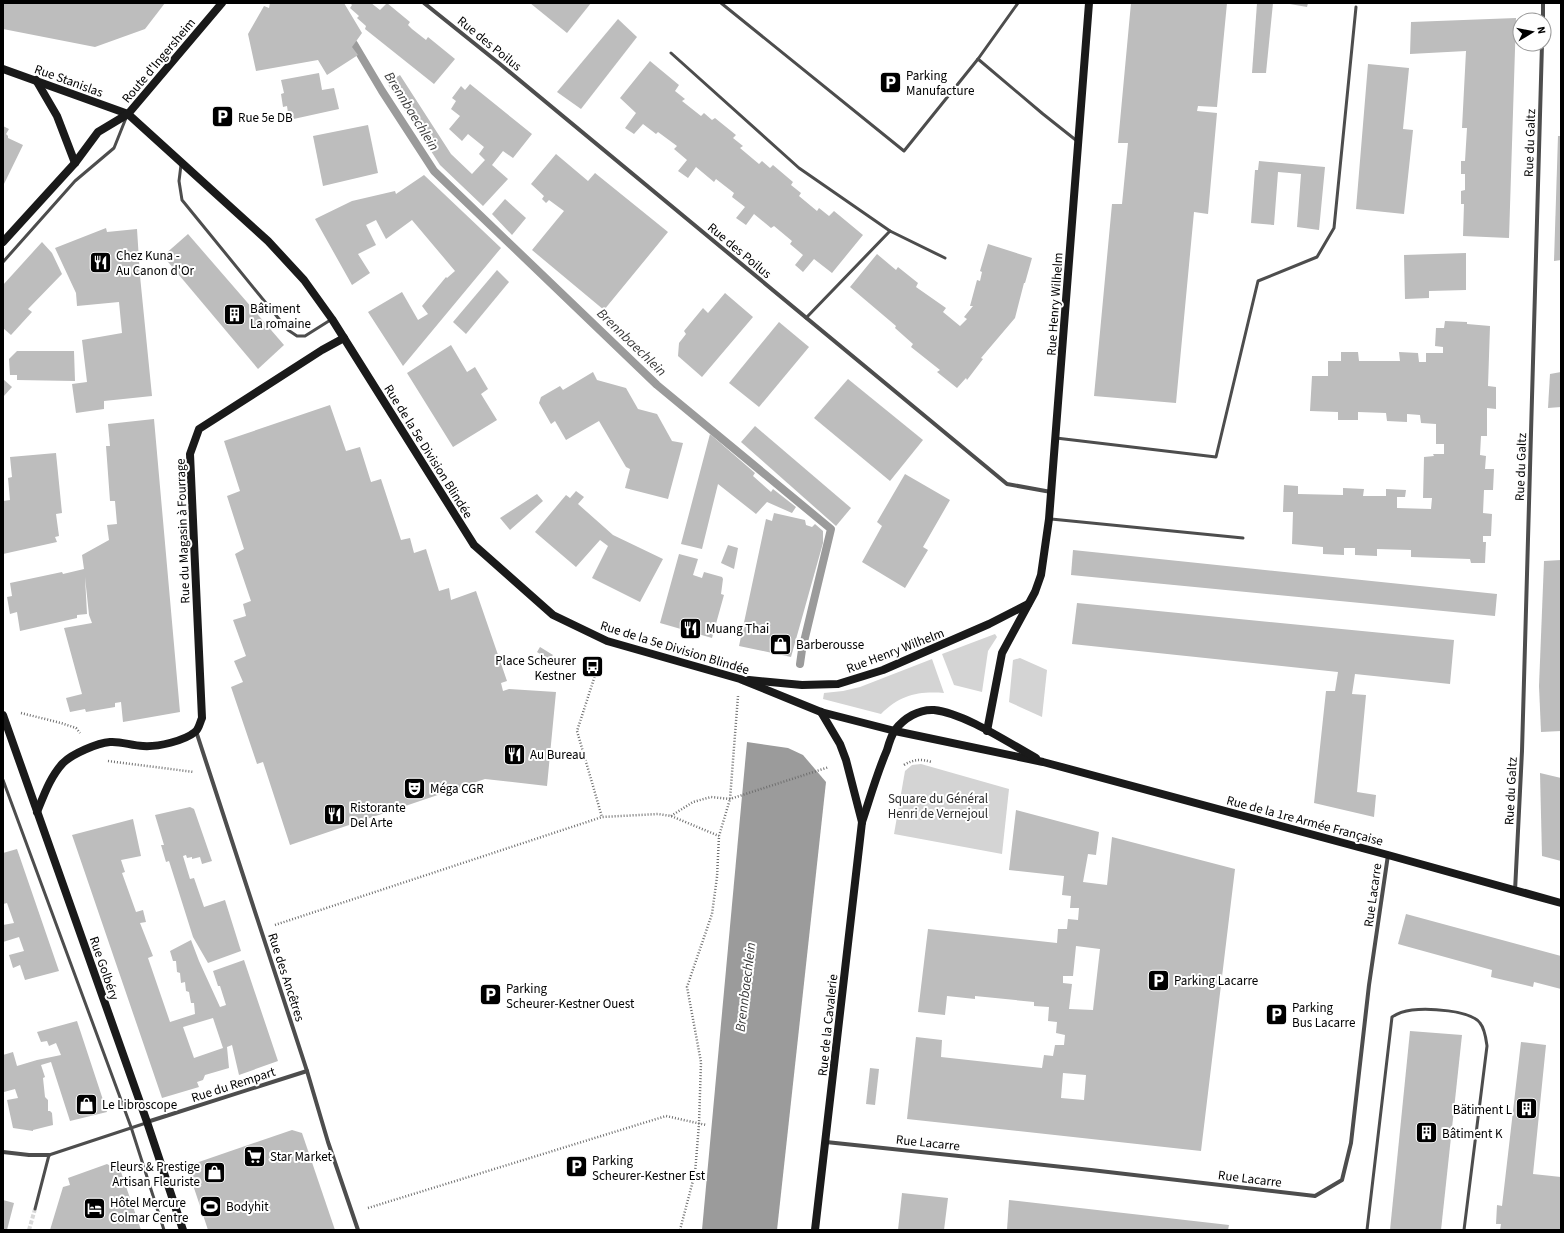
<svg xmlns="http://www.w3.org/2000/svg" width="1564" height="1233" font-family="'Source Sans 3',sans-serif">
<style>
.green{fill:#d4d4d4}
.water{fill:#9b9b9b}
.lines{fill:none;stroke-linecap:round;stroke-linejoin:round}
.stream{stroke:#9b9b9b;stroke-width:8}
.building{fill:#bdbdbd;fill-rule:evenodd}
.street-tunnel{stroke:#d9d9d9;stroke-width:4;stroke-dasharray:4 2;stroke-linecap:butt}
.path{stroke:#6f6f6f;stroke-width:2.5;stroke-dasharray:1 2;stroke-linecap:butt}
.lane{stroke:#4d4d4d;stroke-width:3}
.street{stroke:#4d4d4d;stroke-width:4}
.secondary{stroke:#1a1a1a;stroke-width:8}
.labels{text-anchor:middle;stroke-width:4;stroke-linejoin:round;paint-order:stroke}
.street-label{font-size:13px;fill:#000;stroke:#fff}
.poi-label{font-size:13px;fill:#000;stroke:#fff;text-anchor:start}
.park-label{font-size:13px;fill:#2b2b2b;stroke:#fff}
.water-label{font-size:14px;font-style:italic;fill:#3c3c3c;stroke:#fff}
</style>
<rect width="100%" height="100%" fill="#fff"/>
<g class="green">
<path d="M995,634L997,637L988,651L982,692L954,685L942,654Z"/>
<path d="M1020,658L1047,670L1042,717L1009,702L1013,660Z"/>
<path d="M932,659L944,693C918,691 900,695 881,714L823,699L824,693L843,691L860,687Z"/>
<path d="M921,764L1009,789L1002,854L894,834L905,771L912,765Z"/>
</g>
<path class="water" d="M747,742L788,748L803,755L826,782L777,1230H702Z"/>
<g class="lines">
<path class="stream" d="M354,44L382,91L434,171L657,385L831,529L802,650L800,664"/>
</g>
<g class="building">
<path d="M3,3H165L145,29L95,47L3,29Z"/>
<path d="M270,3H344L362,33L352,47L358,55L327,75L318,60L256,71L248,34L264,6L269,8Z"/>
<path d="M350,3H371L380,10L387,3L410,22L408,25L412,29L426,40L428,37L455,59L434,84L365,29L366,26L357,18L359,16L350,8L352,5Z"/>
<path d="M530,3H591L567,33Z"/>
<path d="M1131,3H1227L1217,107L1198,106L1197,111L1217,113L1208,214L1194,212L1176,403L1094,396L1112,204H1122L1128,143H1118Z"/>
<path d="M1257,3H1273L1266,73H1252Z"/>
<path d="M1284,3H1308L1307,7Z"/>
<path d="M1516,18L1509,238L1463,236L1464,204H1461V191L1465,190V174H1461V161H1465L1467,128H1462L1466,51L1410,54L1411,22Z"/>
<path d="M618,19L637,37L581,109L557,92Z"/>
<path d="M650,61L679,85L675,91L685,99L682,101L701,116L704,113L712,120L715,118L736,135L733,138L743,146L740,148L759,164L762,161L770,168L773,165L793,182L791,185L801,193L799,196L817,211L819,208L829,216L834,211L863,235L832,273L814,259L803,272L795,265L803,255L790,244L792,241L774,226L771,228L754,214L746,225L736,218L745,207L732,197L734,193L716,179L714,182L696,167L688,178L678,171L687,160L674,149L677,146L658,132L656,134L643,124L634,134L625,128L636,113L620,98Z"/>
<path d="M1368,64L1409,68L1403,129L1413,130L1404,214L1356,209Z"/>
<path d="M319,73L322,90L334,88L339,109L289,120L287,106L283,107L281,94L284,93L281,80Z"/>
<path d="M400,75L451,154L472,174L485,160L479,154L484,147L468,134L462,141L449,129L460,116L451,109L456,101L452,98L461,86L465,90L470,84L532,134L513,158L503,151L492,165L508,179L483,206L440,165L387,83Z"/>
<path d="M368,125L378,173L323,186L313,136Z"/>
<path d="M3,126L9,129L6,134L8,136V138L23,145L3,186Z"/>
<path d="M1558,136H1561V260L1554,261Z"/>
<path d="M556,154L588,181L595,173L668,232L604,310L532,250L564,211L549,200L546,203L542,199L544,196L531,184Z"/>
<path d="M1259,161L1325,167L1319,230L1297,227L1301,174L1278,172L1274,225L1251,223L1255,170H1258Z"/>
<path d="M424,175L501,248L403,366L368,312L402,292L418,320L428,314L422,306L446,277L447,278L455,271L412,220L386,239L376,220L366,225L376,245L358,254L370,273L352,285L315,219L352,201L395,191L396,194Z"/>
<path d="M505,199L526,218L512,235L492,214Z"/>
<path d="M106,228L107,232L137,229L140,276L152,396L104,401V409L76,413L72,384L87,382L82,340L122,333L119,302L77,306L76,293L55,248Z"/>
<path d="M188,234L284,345L258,369L163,256Z"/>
<path d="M42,242L52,253L62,274L28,309L32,312L11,335L3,328V285Z"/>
<path d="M988,244L1032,258L1025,283H1024L1015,318L981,358L983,359L967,380L966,378L957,388L937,372L940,370L911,347L913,344L895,328L896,326L850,287L877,254L896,270L898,267L918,283L916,287L946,308L943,312L960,326L967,319L964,317L973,306H970L977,280L980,281L982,272L980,271Z"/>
<path d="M1466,253V290L1429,291V298L1405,299L1404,255Z"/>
<path d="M497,270L509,282L466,334L453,322Z"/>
<path d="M725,293L753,317L702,377L678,356L679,343L686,334L684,331L703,308L708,313Z"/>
<path d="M1445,321L1467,322V324L1490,326L1488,386L1496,387V409L1487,408V436H1481L1480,455L1486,456L1485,469H1494L1493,490H1484L1483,513L1492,514L1491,536H1483V542H1486L1485,563H1471L1470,559L1411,557V550L1377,549V556L1355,555V548H1344V555L1323,554V547L1292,544L1293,512H1283L1284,485L1298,486V494L1343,495V488L1364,489L1363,496H1386V489L1406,490L1405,497H1397V508L1431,509L1432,498H1423L1424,457L1434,456L1433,454H1444V444H1436V424L1421,423L1420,415L1407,414V422L1387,421L1386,413L1358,412V420H1338V412L1310,411L1312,376H1328V361H1341V352H1358L1359,361H1400L1399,352L1418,353L1419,362H1426V353H1443V347L1435,346L1436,328H1444Z"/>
<path d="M779,322L809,347L759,407L729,383Z"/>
<path d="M451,345L467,372L475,367L488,389L481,394L497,420L453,447L407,373Z"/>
<path d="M17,351H74L75,381L17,380V375H10L9,359Z"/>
<path d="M593,372L597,380L626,388L638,409L657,414L672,441L683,443L668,499L625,488L630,469L626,467L599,421L566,440L555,421L551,424L539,403L541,397L560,386L563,390Z"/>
<path d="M1561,372V407L1548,408L1550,374Z"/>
<path d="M3,379L12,387L3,397Z"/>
<path d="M848,379L923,440L890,481L814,418Z"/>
<path d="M330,405L346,451L360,447L371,482L381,479L401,540L410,538L414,553L426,549L439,591L449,588L451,600L476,591L507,681L501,683L503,691L509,689L556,692L547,786L485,779L290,845L263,762L257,764L231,687L243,682L234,661L246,656L233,620L246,616L243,604L251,601L235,554L244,549L227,496L240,491L224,441Z"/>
<path d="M154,419L180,712L123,722L121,702L115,703V707L86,712L85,709L70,712L66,698L82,694L64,628L92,623L89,615L85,577L87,614L77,615V618L20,631L17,612L10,614L7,597L12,596L10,583L62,572L63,574L84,569L82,555L109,540L107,525L117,524L115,501H110L106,446H110L108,424Z"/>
<path d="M755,426L851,508L836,526L741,442Z"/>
<path d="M710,434L755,473L753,476L771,492L773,489L796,507L792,513L767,502L756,514L718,484L702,549L681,544Z"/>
<path d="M56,453L62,513L56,514L59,536L55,537L57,542L3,554V501L10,500L8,478L12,477L10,457Z"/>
<path d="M905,474L950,500L923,547L928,550L905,588L862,562L882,526L877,522Z"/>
<path d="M576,491L584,497L578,504L613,535L663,559L640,602L592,578L608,546L600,540L576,567L535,532L566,495L570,498Z"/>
<path d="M537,494L543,501L510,530L500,518Z"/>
<path d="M774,513L805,520L806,525L812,527L815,524L823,531V543L791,657L739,646L766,519L772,521Z"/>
<path d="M728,545L738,548L734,569L721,563Z"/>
<path d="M1073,550L1497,594L1495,616L1071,575Z"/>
<path d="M679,554L698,559L693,575L702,578L704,572L722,577L723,579L721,594L724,595L712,638L660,623Z"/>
<path d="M1561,560V731L1541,732L1539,686L1544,561Z"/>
<path d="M1077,603L1454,640L1450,684L1355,674L1352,694L1366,695L1357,792L1376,795L1374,817L1314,803L1326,691H1335L1338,672L1072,644Z"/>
<path d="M540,647L553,655L549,660L537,652Z"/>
<path d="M1540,773L1561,778V861L1542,856Z"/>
<path d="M190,807L194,809L212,861L202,864L200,857L192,859V857L187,858L186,855L183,856L190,879L194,878L204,907L225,900L241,951L208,963L193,937L169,861L166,862L161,845H164L155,815Z"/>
<path d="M1016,810L1099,832L1096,855L1088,854L1083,882L1107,885L1112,837L1235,869L1201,1151L907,1119L916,1037L942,1040L941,1057L1042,1068L1044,1055L1053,1056L1055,1045H1064L1065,1035L1056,1033L1057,1022L1048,1021L1049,1007L1034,1006V1002L975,996V999L947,996L945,1015L918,1012L928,929L1057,943L1058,929H1067L1068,919L1078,920L1079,908H1070L1071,896L1062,895L1064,876L1009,870ZM1076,946L1100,949L1093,1010L1069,1009L1072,984L1063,983V976H1073ZM1063,1073L1086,1075L1084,1100L1061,1098Z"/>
<path d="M133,819L141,856L121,860L125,872L122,873L136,912L143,910L146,922L140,923L153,956L148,958L170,1022L195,1014L194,1003H191L189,992L186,991L185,982L181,983L180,973L177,972L176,961H173L170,951L191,940L199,961L220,1007L226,1005L220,986H218L213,971L244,960L278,1061L239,1075L232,1045L227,1047L229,1068L205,1075L203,1080L197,1082L199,1087L162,1098L72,835ZM213,1018L223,1048L194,1058L183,1027Z"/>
<path d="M17,849L59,971L25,980L20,965L13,968L9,955L24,951L19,937L3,942V925L14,923L7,903L3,904V853Z"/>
<path d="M1406,914L1561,956V989L1534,982L1533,987L1491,977L1492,970L1398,944Z"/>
<path d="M77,1021L107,1112L70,1121L51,1062L41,1065L45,1077L43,1078L45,1097L48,1100V1111H50L52,1113L53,1125L33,1130V1131L13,1128L7,1100L18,1098L15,1089L4,1092L3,1086V1055L13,1052L17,1066L37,1060L61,1055L56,1043L49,1046L47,1041L41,1042L37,1032Z"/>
<path d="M1410,1031L1462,1035L1441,1230H1390Z"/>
<path d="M1521,1042L1546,1045L1533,1174L1561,1177V1230H1500L1501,1224H1496L1497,1205L1502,1206Z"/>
<path d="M870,1068L879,1069L875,1105L866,1104Z"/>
<path d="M292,1130L302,1133L335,1230H208L189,1173L193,1164Z"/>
<path d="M107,1164L121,1172L141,1230H50L63,1187L70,1185L68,1178Z"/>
<path d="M902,1193L948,1198L944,1230H898Z"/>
<path d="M3,1200L14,1203L7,1230H3Z"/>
<path d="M1009,1200L1229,1225L1228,1230H1007Z"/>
</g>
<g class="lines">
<path class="street-tunnel" d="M29,1230L35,1209"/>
<g class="path">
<path d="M601,657L577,731L602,817"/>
<path d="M21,713L61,723L76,728L80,733"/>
<path d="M108,761L194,772"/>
<path d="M904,765C914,759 921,759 932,762"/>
<path d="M671,816L693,802L711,797L730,799L829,767"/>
<path d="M275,925L602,817L658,814L671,816L719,836"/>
<path d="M368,1208L666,1116L706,1125"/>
<path d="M680,1230L695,1173L699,1124L701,1062L687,987L712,914L717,877L719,836L730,799L738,696"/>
</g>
<g class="lane">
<path d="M721,3L904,151L978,59L1018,3"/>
<path d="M671,53L799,168L890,231"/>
<path d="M978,59L1043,114L1077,141"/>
<path d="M181,165L179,181L182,200L288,330L297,336H305L332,319"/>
<path d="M3,262L75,181L114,148L126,118"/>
<path d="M806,318L890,231L945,258"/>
<path d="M1056,438L1216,457L1258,281L1317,257L1334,228L1356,7"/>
<path d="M1051,519L1243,538"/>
<path d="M3,780L131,1127L164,1230"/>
<path d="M35,1209L49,1155L146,1123"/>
<path d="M1367,1230L1392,1017C1398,1013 1404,1011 1412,1010C1427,1008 1471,1010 1480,1023C1485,1029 1486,1039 1487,1046L1464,1230"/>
</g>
<g class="street">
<path d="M424,3L500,64L1007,484L1051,492"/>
<path d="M1543,20V3"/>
<path d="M196,731L307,1071L328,1142L358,1230"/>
<path d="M1515,891L1522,751L1542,44"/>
<path d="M147,1122L307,1071"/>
<path d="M826,1142L1091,1170L1315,1196L1342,1180L1351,1143L1369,985L1388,855"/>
<path d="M3,1152L29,1155H49"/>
</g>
<g class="secondary">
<path d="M3,69L128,114L268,241L304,280L332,319L474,545L553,615L607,641L740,679L821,712L895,731L1043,762L1388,855L1561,903"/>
<path d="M36,80L57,116L75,163"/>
<path d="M3,242L75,163L98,132L128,114L222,3"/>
<path d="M749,680L802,685L838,684L883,670L989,624L1028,604"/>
<path d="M821,712L840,744L846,760L862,822"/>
<path d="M3,715L147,1122L183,1230"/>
<path d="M987,731L1002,653L1035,592L1041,575L1049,519L1089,3"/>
<path d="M37,812C44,795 50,777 63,763C72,754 97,743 110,742C121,741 132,746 143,746C158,747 184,741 195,732C199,729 200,722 202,718L190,454L199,429L322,350L344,338"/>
<path d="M815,1230L862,822C870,798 877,773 887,750C889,743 891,736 895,730C904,718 919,709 934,710C964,713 1009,743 1036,758"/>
</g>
</g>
<defs>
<symbol id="parking-square" viewBox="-11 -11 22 22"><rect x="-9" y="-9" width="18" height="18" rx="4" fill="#000" stroke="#fff"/><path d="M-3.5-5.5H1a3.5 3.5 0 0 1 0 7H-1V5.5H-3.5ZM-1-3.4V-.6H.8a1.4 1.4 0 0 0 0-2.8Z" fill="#fff"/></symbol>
<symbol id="restaurant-square" viewBox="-11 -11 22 22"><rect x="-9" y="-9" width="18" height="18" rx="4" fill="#000" stroke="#fff"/><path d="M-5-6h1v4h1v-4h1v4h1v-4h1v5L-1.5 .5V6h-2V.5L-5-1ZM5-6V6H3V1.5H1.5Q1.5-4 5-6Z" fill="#fff"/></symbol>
<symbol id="building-square" viewBox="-11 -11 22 22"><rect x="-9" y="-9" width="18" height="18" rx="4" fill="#000" stroke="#fff"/><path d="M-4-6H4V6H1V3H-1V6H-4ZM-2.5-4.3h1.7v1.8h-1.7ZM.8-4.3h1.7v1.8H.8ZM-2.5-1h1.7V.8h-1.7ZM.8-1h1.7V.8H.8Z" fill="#fff"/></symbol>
<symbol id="shop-square" viewBox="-11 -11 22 22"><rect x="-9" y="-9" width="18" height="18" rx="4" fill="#000" stroke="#fff"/><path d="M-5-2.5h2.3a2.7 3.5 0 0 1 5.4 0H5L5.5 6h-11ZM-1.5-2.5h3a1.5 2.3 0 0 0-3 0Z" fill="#fff"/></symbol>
<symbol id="bus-square" viewBox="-11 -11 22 22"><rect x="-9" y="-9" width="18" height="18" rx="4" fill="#000" stroke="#fff"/><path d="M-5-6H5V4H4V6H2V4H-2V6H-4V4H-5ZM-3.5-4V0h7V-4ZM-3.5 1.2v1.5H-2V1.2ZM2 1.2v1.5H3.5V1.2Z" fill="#fff"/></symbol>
<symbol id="theatre-square" viewBox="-11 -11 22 22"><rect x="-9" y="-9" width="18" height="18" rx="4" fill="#000" stroke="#fff"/><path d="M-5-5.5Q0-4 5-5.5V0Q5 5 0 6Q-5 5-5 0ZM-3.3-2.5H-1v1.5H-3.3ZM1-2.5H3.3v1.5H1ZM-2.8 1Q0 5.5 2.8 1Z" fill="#fff"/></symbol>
<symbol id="supermarket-square" viewBox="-11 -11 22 22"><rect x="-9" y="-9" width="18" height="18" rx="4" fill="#000" stroke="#fff"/><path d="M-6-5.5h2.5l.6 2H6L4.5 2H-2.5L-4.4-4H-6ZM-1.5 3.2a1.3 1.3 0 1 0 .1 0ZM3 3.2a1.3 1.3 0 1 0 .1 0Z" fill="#fff"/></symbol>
<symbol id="stadium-square" viewBox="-11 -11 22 22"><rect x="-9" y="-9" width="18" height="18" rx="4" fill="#000" stroke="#fff"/><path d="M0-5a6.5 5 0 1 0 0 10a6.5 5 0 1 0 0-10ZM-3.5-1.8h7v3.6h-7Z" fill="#fff"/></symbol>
<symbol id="hotel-square" viewBox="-11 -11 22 22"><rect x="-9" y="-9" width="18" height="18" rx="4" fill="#000" stroke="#fff"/><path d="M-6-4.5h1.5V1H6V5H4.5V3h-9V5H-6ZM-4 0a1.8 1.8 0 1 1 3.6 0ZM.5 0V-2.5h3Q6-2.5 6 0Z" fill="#fff"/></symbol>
</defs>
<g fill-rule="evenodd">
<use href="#parking-square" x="878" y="70" width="25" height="25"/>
<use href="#parking-square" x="210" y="104" width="25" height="25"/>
<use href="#restaurant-square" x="88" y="250" width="25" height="25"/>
<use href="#building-square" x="222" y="302" width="25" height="25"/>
<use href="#restaurant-square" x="678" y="616" width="25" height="25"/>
<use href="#shop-square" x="768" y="632" width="25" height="25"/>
<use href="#bus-square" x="580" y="654" width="25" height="25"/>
<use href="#restaurant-square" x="502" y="742" width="25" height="25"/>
<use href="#theatre-square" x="402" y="776" width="25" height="25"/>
<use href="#restaurant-square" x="322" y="802" width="25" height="25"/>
<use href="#parking-square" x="1146" y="968" width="25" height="25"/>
<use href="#parking-square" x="478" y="982" width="25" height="25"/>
<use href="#parking-square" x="1264" y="1002" width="25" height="25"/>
<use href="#shop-square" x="74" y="1092" width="25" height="25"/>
<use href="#building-square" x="1514" y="1096" width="25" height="25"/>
<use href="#building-square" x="1414" y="1120" width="25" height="25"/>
<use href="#supermarket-square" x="242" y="1144" width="25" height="25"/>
<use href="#parking-square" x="564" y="1154" width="25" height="25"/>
<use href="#shop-square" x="202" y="1160" width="25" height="25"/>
<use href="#stadium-square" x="198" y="1194" width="25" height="25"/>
<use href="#hotel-square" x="82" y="1196" width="25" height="25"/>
</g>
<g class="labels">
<g class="street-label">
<text transform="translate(490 43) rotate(39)" y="5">Rue des Poilus</text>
<text transform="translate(158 60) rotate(-50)" y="5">Route d'Ingersheim</text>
<text transform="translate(69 80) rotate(20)" y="5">Rue Stanislas</text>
<text transform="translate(1529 143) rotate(-88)" y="5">Rue du Galtz</text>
<text transform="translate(740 250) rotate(40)" y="5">Rue des Poilus</text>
<text transform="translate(1054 304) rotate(-86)" y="5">Rue Henry Wilhelm</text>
<text transform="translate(429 451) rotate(58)" y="5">Rue de la 5e Division Blindée</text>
<text transform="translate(1520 467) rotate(-88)" y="5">Rue du Galtz</text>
<text transform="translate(182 531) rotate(-92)" y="5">Rue du Magasin à Fourrage</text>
<text transform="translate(675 647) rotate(17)" y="5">Rue de la 5e Division Blindée</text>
<text transform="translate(895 650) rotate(-21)" y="5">Rue Henry Wilhelm</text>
<text transform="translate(1510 791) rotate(-87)" y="5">Rue du Galtz</text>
<text transform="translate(1305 820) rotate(15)" y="5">Rue de la 1re Armée Française</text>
<text transform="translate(1372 895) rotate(-82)" y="5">Rue Lacarre</text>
<text transform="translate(105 968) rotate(71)" y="5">Rue Golbéry</text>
<text transform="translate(287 977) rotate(72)" y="5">Rue des Ancêtres</text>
<text transform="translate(827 1025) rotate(-84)" y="5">Rue de la Cavalerie</text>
<text transform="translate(233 1084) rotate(-18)" y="5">Rue du Rempart</text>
<text transform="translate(928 1142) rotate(6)" y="5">Rue Lacarre</text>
<text transform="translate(1250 1178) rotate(7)" y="5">Rue Lacarre</text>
</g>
<g class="poi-label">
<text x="906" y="80">Parking<tspan x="906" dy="15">Manufacture</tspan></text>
<text x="238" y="122">Rue 5e DB</text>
<text x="116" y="260">Chez Kuna -<tspan x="116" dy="15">Au Canon d'Or</tspan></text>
<text x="250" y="313">Bâtiment<tspan x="250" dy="15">La romaine</tspan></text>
<text x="706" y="633">Muang Thai</text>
<text x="796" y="649">Barberousse</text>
<text x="576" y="665" text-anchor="end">Place Scheurer<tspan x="576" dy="15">Kestner</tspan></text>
<text x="530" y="759">Au Bureau</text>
<text x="430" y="793">Méga CGR</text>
<text x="350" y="812">Ristorante<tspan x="350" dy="15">Del Arte</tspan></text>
<text x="1174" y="985">Parking Lacarre</text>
<text x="506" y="993">Parking<tspan x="506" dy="15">Scheurer-Kestner Ouest</tspan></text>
<text x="1292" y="1012">Parking<tspan x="1292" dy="15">Bus Lacarre</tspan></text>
<text x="102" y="1109">Le Libroscope</text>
<text x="1512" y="1114" text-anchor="end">Bätiment L</text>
<text x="1442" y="1138">Bâtiment K</text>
<text x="270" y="1161">Star Market</text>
<text x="592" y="1165">Parking<tspan x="592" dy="15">Scheurer-Kestner Est</tspan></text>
<text x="200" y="1171" text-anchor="end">Fleurs &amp; Prestige<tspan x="200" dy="15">Artisan Fleuriste</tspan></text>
<text x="110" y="1207">Hôtel Mercure<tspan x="110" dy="15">Colmar Centre</tspan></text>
<text x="226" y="1211">Bodyhit</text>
</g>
<g class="park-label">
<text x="938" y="803">Square du Général<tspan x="938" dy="15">Henri de Vernejoul</tspan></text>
</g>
<g class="water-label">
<text transform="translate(412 111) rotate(58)" y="5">Brennbaechlein</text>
<text transform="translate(632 342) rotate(44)" y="5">Brennbaechlein</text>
<text transform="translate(745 987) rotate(-83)" y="5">Brennbaechlein</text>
</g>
</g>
<rect width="1564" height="1233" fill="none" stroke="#000000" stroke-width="8"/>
<g transform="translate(1532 32) rotate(80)"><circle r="19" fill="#ffffff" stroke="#999999"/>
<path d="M0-3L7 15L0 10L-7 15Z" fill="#000000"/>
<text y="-6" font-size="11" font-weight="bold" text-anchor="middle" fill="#000000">N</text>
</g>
</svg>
